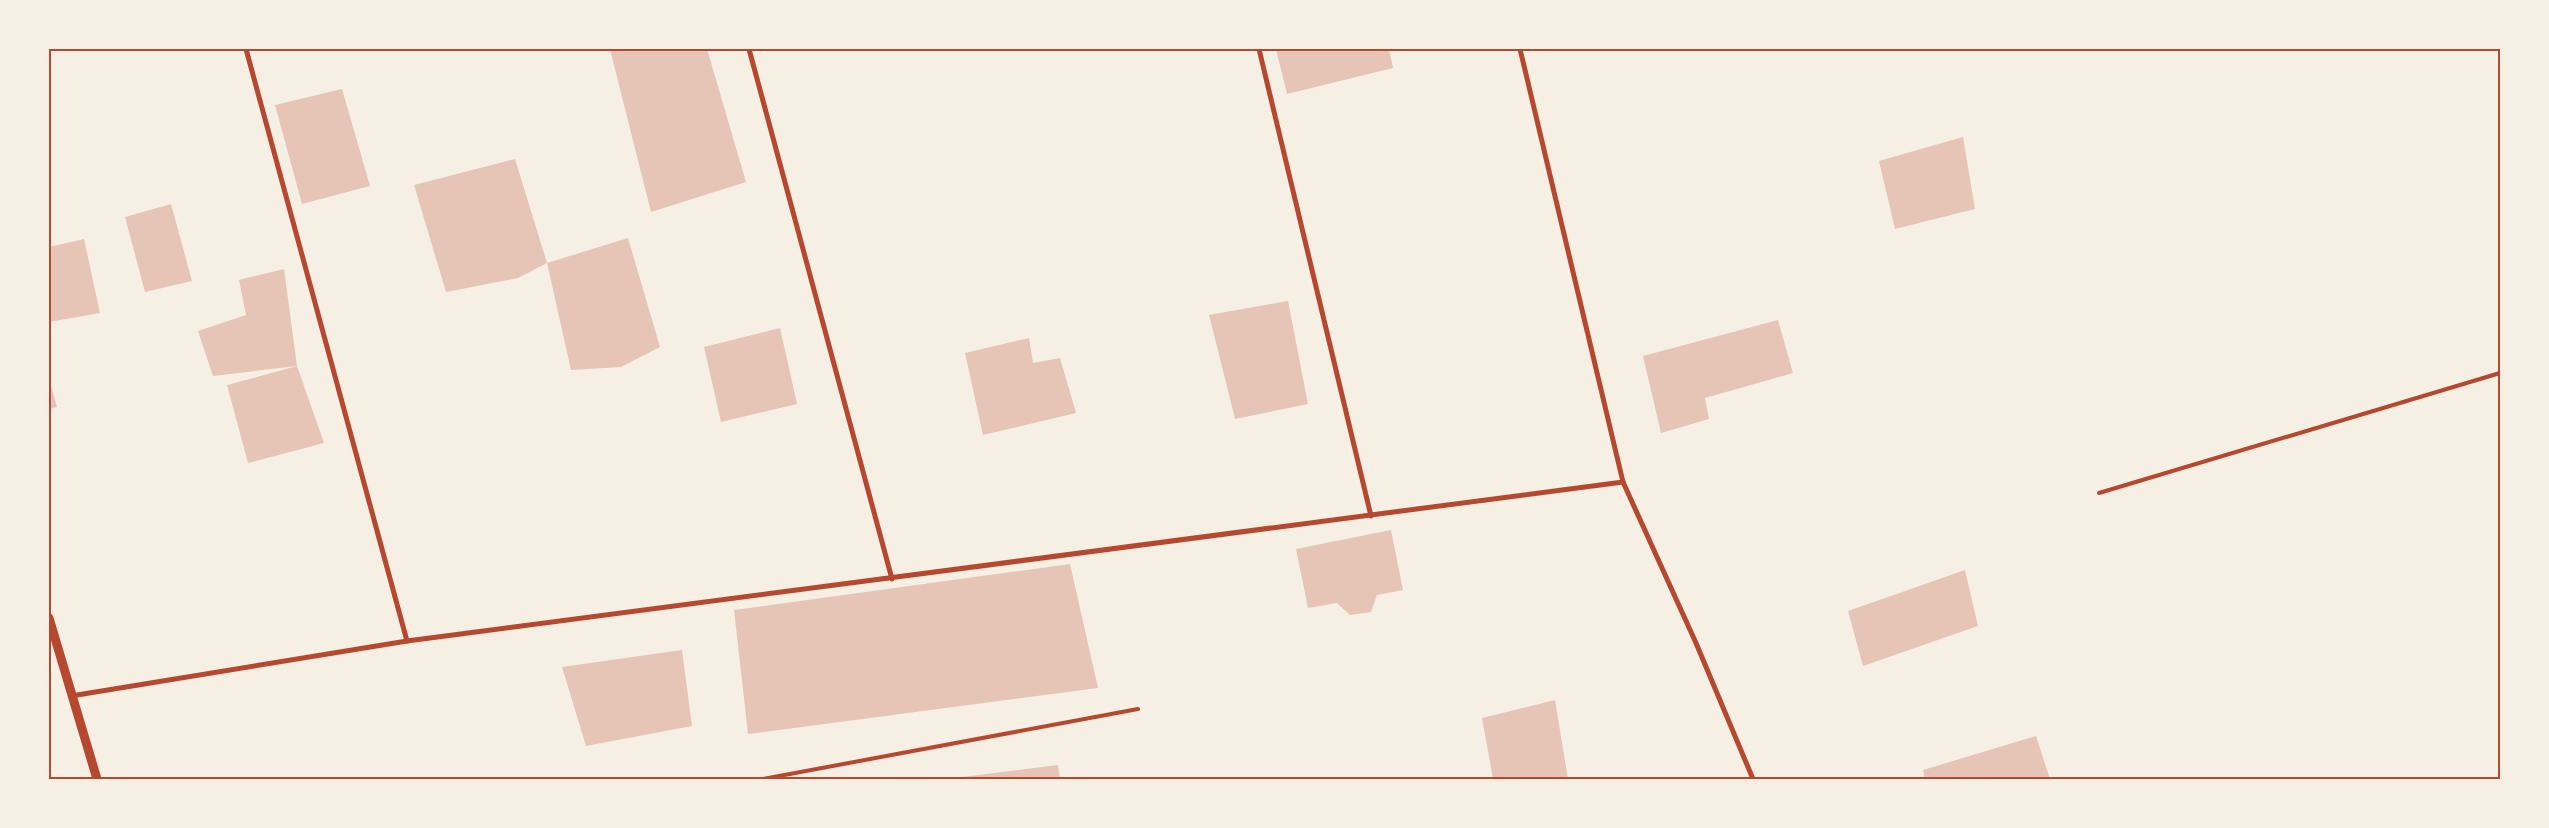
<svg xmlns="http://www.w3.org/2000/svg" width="2549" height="828" font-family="'DejaVu Sans',sans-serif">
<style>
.building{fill:#e6c5b7}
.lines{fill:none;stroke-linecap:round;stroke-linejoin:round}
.service{stroke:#b5482f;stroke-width:4}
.minor{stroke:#b5482f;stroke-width:5}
.tertiary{stroke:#b5482f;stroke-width:9}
.neatline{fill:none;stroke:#b5482f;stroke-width:2}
</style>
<rect width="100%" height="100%" fill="#f6efe4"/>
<g class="building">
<path d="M610,49H707L746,182L651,212Z"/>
<path d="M1276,49H1389L1393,68L1287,94Z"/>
<path d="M342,89L370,186L302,204L275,105Z"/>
<path d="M1963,137L1975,209L1895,229L1879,161Z"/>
<path d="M515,159L547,263L628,238L660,347L621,367L571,370L547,263L518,278L446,292L414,185Z"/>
<path d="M171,204L192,281L145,292L125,217Z"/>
<path d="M84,239L100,313L49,322V247Z"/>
<path d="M284,269L297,366L213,376L198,331L246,315L239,280Z"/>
<path d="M1288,301L1308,404L1235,419L1209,315Z"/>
<path d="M1778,320L1793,373L1705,398L1709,419L1661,433L1643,356Z"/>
<path d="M780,328L797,404L721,422L704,347Z"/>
<path d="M1029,338L1033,363L1060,358L1076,413L983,435L965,353Z"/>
<path d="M297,366L324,443L248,463L227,385Z"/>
<path d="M49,379L57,407L49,409Z"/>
<path d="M1391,530L1403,590L1377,595L1371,612L1350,615L1337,603L1308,608L1296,549Z"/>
<path d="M1070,564L1098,688L748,734L734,610Z"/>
<path d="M1965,570L1978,626L1863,666L1848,611Z"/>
<path d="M682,650L692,726L586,746L562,667Z"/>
<path d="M1555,700L1568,779H1493L1482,718Z"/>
<path d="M2036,736L2050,779H1925L1923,770Z"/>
<path d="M1058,765L1060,779H955V778Z"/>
</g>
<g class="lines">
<g class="service">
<path d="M2099,493L2500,373"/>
<path d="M763,779L1138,709"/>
</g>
<g class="minor">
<path d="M749,49L892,579"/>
<path d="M1259,49L1371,516"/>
<path d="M1520,49L1623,482L1696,643L1753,779"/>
<path d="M407,641L1623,482"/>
<path d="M71,696L407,641L246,49"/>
</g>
<path class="tertiary" d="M49,618L97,779"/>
</g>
<rect width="2549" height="828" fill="none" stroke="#f6efe4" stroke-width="100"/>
<rect x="50" y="50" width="2449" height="728" class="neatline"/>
</svg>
